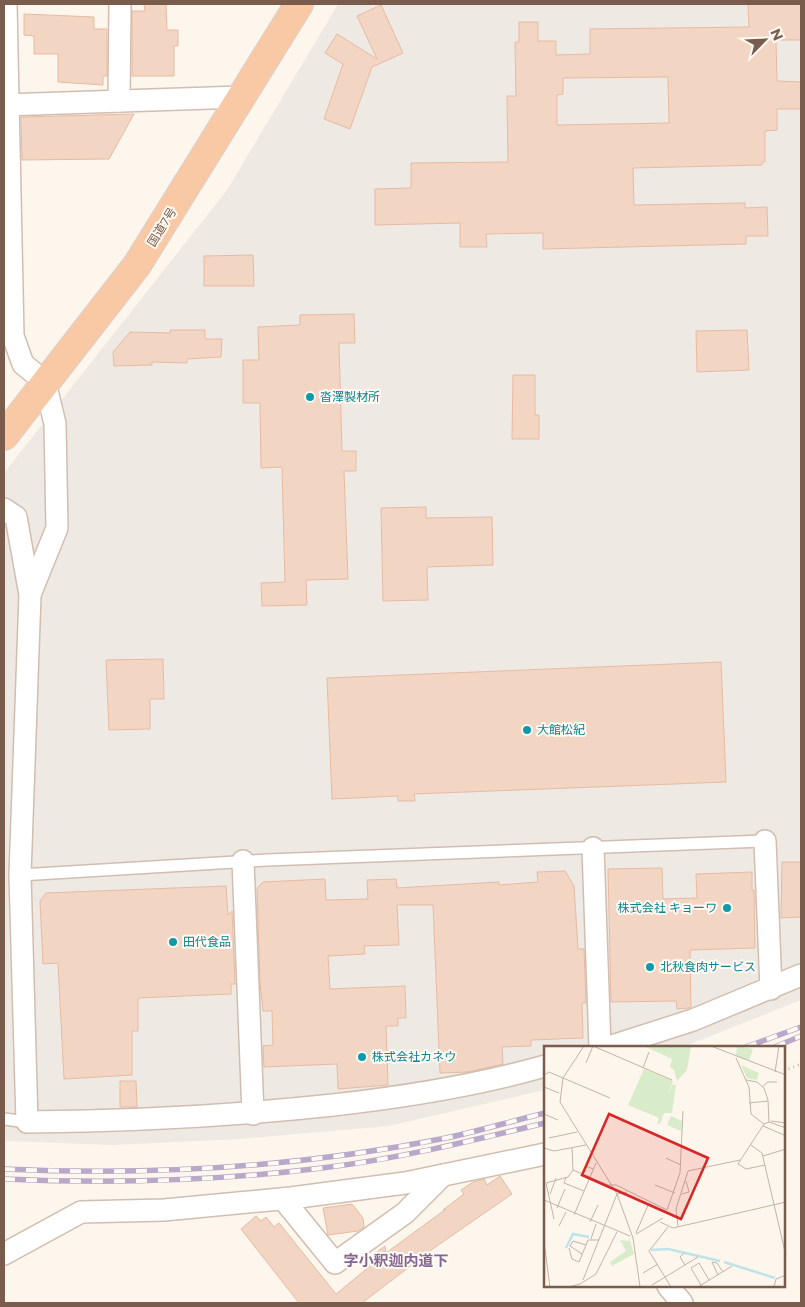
<svg xmlns="http://www.w3.org/2000/svg" width="805" height="1307" font-family="Montserrat,'Noto Sans JP',sans-serif">
<style>
.industrial{fill:#efe9e4}
.building{fill:#f3d5c3;stroke:#e6bba3;fill-rule:evenodd}
.lines{fill:none;stroke-linecap:round;stroke-linejoin:round}
.service-casing{stroke:#d1beb0;stroke-width:14}
.minor-casing{stroke:#d1beb0;stroke-width:24}
.trunk-casing{stroke:#dad1cd;stroke-width:30}
.path{stroke:#d9b8a5;stroke-width:3;stroke-dasharray:1 4;stroke-linecap:butt}
.service{stroke:#fff;stroke-width:11}
.minor{stroke:#fff;stroke-width:21}
.trunk{stroke:#f9c8a4;stroke-width:28}
.rail-casing{stroke:#b9a8c9;stroke-width:5.5}
.rail{stroke:#fffaf3;stroke-width:4;stroke-dasharray:11;stroke-linecap:butt}
.culture-dot{fill:#0f9aa8;stroke:#fffaf3;stroke-width:2}
.labels{text-anchor:middle;stroke-width:4;stroke-linejoin:round;paint-order:stroke}
.street-label{font-size:12px;fill:#7a5c4d;stroke:#fffaf3}
.culture-label{font-size:12px;fill:#0d838f;stroke:#fffaf3;text-anchor:start}
.quarter-label{font-size:15px;font-weight:bold;fill:#846695;stroke:#fffaf3}
.inset-river{fill:none;stroke:#bfe3e8;stroke-width:2.5}
.inset-road{fill:none;stroke:#c5b3a7;stroke-width:1}
.view{fill:#d62828;fill-opacity:0.15;stroke:#d62828;stroke-width:2.5}
.inset-edge{fill:none;stroke:#7a5c4d;stroke-width:2.5}
</style>
<rect width="100%" height="100%" fill="#fdf6ec"/>
<path class="industrial" d="M338,4H801V1000L683,1047H545V1090L389,1126L240,1139L112,1145L4,1141V473L227,190Z"/>
<g class="building">
<path d="M144,4H166L167,30H178V46H174V76H132V11H145Z"/>
<path d="M748,4H801V40H776L777,81L801,82V109H777V130L765,131V162H762V165L633,168L634,205L745,203V208L767,207L768,236H746V244L543,249V233L486,234L487,247H460V223L375,225V189L411,188V163L508,162L507,96H516L515,42H519V22H538V41H556V55L590,54V29L749,27ZM668,77L669,123L557,125V95L563,94V78Z"/>
<path d="M381,5L403,53L372,67L350,129L324,119L343,64L325,53L337,34L377,59L357,16Z"/>
<path d="M24,14L94,17V29H107V76H103V85L58,82V54H34V36L24,35Z"/>
<path d="M134,114L109,159L22,160L21,117Z"/>
<path d="M253,255L254,286H204V256Z"/>
<path d="M354,314L355,343H339L342,451H356V471H344L348,579L306,580L307,605L262,606L261,583L285,582L282,467L261,468L260,403H243V360H259L258,327L300,325V315Z"/>
<path d="M170,330H205V339H222L221,357L187,359V363L152,362V365L114,366L113,352L130,332L170,333Z"/>
<path d="M747,330L749,370L697,372L696,331Z"/>
<path d="M513,375H535V415H539V439H512Z"/>
<path d="M426,507V518L492,517L493,565L427,567L428,600L383,601L381,508Z"/>
<path d="M163,659L164,699H150V729L109,730L106,660Z"/>
<path d="M721,662L726,782L414,794L415,801H398V796L332,799L327,678Z"/>
<path d="M782,862H801V917L781,918Z"/>
<path d="M662,868L663,899L697,898L696,874L752,872V890H754L755,948L690,950L691,1007L689,1008L677,1009L676,1001L611,1002L608,869Z"/>
<path d="M565,871L574,886L578,949H584L586,1003H582L583,1038L531,1040V1046L502,1047L503,1064L468,1072L440,1073L433,905H397L399,945L364,946L365,954L328,956L330,989L405,986L406,1018H398V1026H386L388,1085L338,1089L337,1064L264,1067L263,1046L273,1045L272,1011H263L260,983L257,888L263,882L325,879L326,900L368,899L367,880L396,879L397,888L499,882V885L538,882L537,872Z"/>
<path d="M226,886L228,915L232,911L235,984H231V994L138,998V1031H132V1075L64,1079L58,963L43,964L40,901L46,893Z"/>
<path d="M120,1081H136L137,1107H120Z"/>
<path d="M500,1176L512,1194L434,1248L362,1303H299L241,1229L256,1216L261,1221L266,1217L274,1227L279,1223L336,1294L369,1267L365,1261L385,1246L386,1253L446,1209L443,1210L464,1194L461,1190L473,1182L484,1179L487,1185Z"/>
<path d="M352,1204L363,1218L364,1227L358,1231L328,1235L323,1208Z"/>
</g>
<g class="lines">
<defs>
<g id="service">
<path d="M20,875L267,860L765,841"/>
<path d="M4,1119L27,1122"/>
</g>
<g id="minor">
<path d="M6,4L13,336L23,364L45,382L55,424L57,528L31,592"/>
<path d="M119,101L120,4"/>
<path d="M4,105L240,97"/>
<path d="M4,509L16,517L30,595L20,875L27,1122C130,1121 231,1116 333,1105C405,1097 475,1086 545,1066"/>
<path d="M765,841L771,989"/>
<path d="M593,848L600,1047"/>
<path d="M243,861L253,1114"/>
<path d="M609,1047L693,1020L801,975"/>
<path d="M283,1199L335,1263L405,1213L443,1175"/>
<path d="M4,1254L81,1212L164,1210L291,1198L405,1183L545,1154"/>
<path d="M668,1286L682,1303"/>
</g>
<path id="trunk" d="M4,436L137,265L299,4"/>
</defs>
<use href="#service" class="service-casing"/>
<use href="#minor" class="minor-casing"/>
<use href="#trunk" class="trunk-casing"/>
<path class="path" d="M784,1071L801,1064"/>
<use href="#service" class="service"/>
<use href="#minor" class="minor"/>
<use href="#trunk" class="trunk"/>
<defs>
<g id="rail">
<path d="M746,1047L801,1027"/>
<path d="M775,1047L801,1036"/>
<path d="M4,1169C151,1176 301,1167 446,1138C479,1131 512,1121 545,1113"/>
<path d="M4,1179C110,1184 216,1181 322,1168C397,1159 471,1141 545,1123"/>
</g>
</defs>
<use href="#rail" class="rail-casing"/>
<use href="#rail" class="rail"/>
</g>
<g class="culture-dot">
<circle cx="310" cy="397" r="5"/>
<circle cx="527" cy="730" r="5"/>
<circle cx="727" cy="908" r="5"/>
<circle cx="173" cy="942" r="5"/>
<circle cx="650" cy="967" r="5"/>
<circle cx="362" cy="1057" r="5"/>
</g>
<g class="labels">
<g class="street-label">
<text transform="translate(162 227) rotate(-58)" y="4">国道7号</text>
</g>
<g class="culture-label">
<text x="320" y="401">沓澤製材所</text>
<text x="537" y="734">大館松紀</text>
<text x="717" y="912" text-anchor="end">株式会社 キョーワ</text>
<text x="183" y="946">田代食品</text>
<text x="660" y="971">北秋食肉サービス</text>
<text x="372" y="1061">株式会社カネウ</text>
</g>
<g class="quarter-label">
<text x="396" y="1266">字小釈迦内道下</text>
</g>
</g>
<g transform="translate(544 1046)">
<rect width="241" height="241" fill="#fdf6ec"/>
<path d="M147,0L143,24L133,35L130,24L126,21L128,13L102,1ZM193,0L209,3L205,15L192,10ZM197,19L215,27L213,34L203,32ZM100,23L129,35L124,49L129,38L132,39L128,67H120L116,78H113L115,72L84,59ZM127,70L138,75L137,85L123,79ZM85,191L90,208L68,220L66,216L82,205L76,194L85,195Z" fill="#d8ecc9"/>
<path class="inset-river" d="M22,202L29,188L45,191M107,204L124,203L176,215M180,216L231,232"/>
<path class="inset-road" d="M40,0L19,32L16,56L73,148L89,192L96,241M49,0L128,34M167,0L242,29M192,12L205,41L207,68L220,78M42,17L49,0M99,22L105,6M231,26L235,0M0,29L5,26L66,52M202,34L213,36L220,42L224,54L225,76M219,40L224,36H233M0,41L15,47M205,57L224,55M0,68L14,74M227,75L242,77M219,80L240,89M5,92L33,86M207,99L218,107L242,210M0,102L10,105L42,99M219,110L242,103M122,112L137,119M221,119L202,123L194,118L220,78L225,76L242,82M29,124L64,139H72L123,164L136,127L139,65M38,128L42,120L49,123M22,131L20,137L40,145M111,139L131,147M6,148L12,132M138,148L145,146L142,135M0,154L86,190M13,162L21,143M30,169L52,117M10,173L2,137L24,131L29,124L28,101M46,176L54,159M116,176L129,182L242,156M15,180L22,166M134,180L132,163L144,125L196,114M124,181L105,205L127,241M92,187L105,157M92,188L119,172M47,193L52,178M0,196L6,241M25,202L28,213L35,216L44,194H55M140,207L136,211L141,219M38,208L26,200L29,195L42,199M99,227L114,218M174,229L168,216L173,217L179,226M39,234L73,148L83,146M108,239L154,211M157,239L147,222L155,217L165,234M25,241L36,238L52,228L73,186M154,241L188,220M230,241L232,233L242,229"/>
<path class="view" d="M65,68L164,112L137,173L38,129Z"/>
<rect width="241" height="241" class="inset-edge"/>
</g>
<rect width="805" height="1307" fill="none" stroke="#7a5c4d" stroke-width="10"/>
<g transform="translate(765 40) rotate(66)" stroke="#fffaf3" stroke-width="4" paint-order="stroke">
<path d="M0-4L9 19L0 12L-9 19Z" fill="#7a5c4d"/>
<text y="-8" font-size="14" font-weight="bold" text-anchor="middle" fill="#7a5c4d">N</text>
</g>
</svg>
